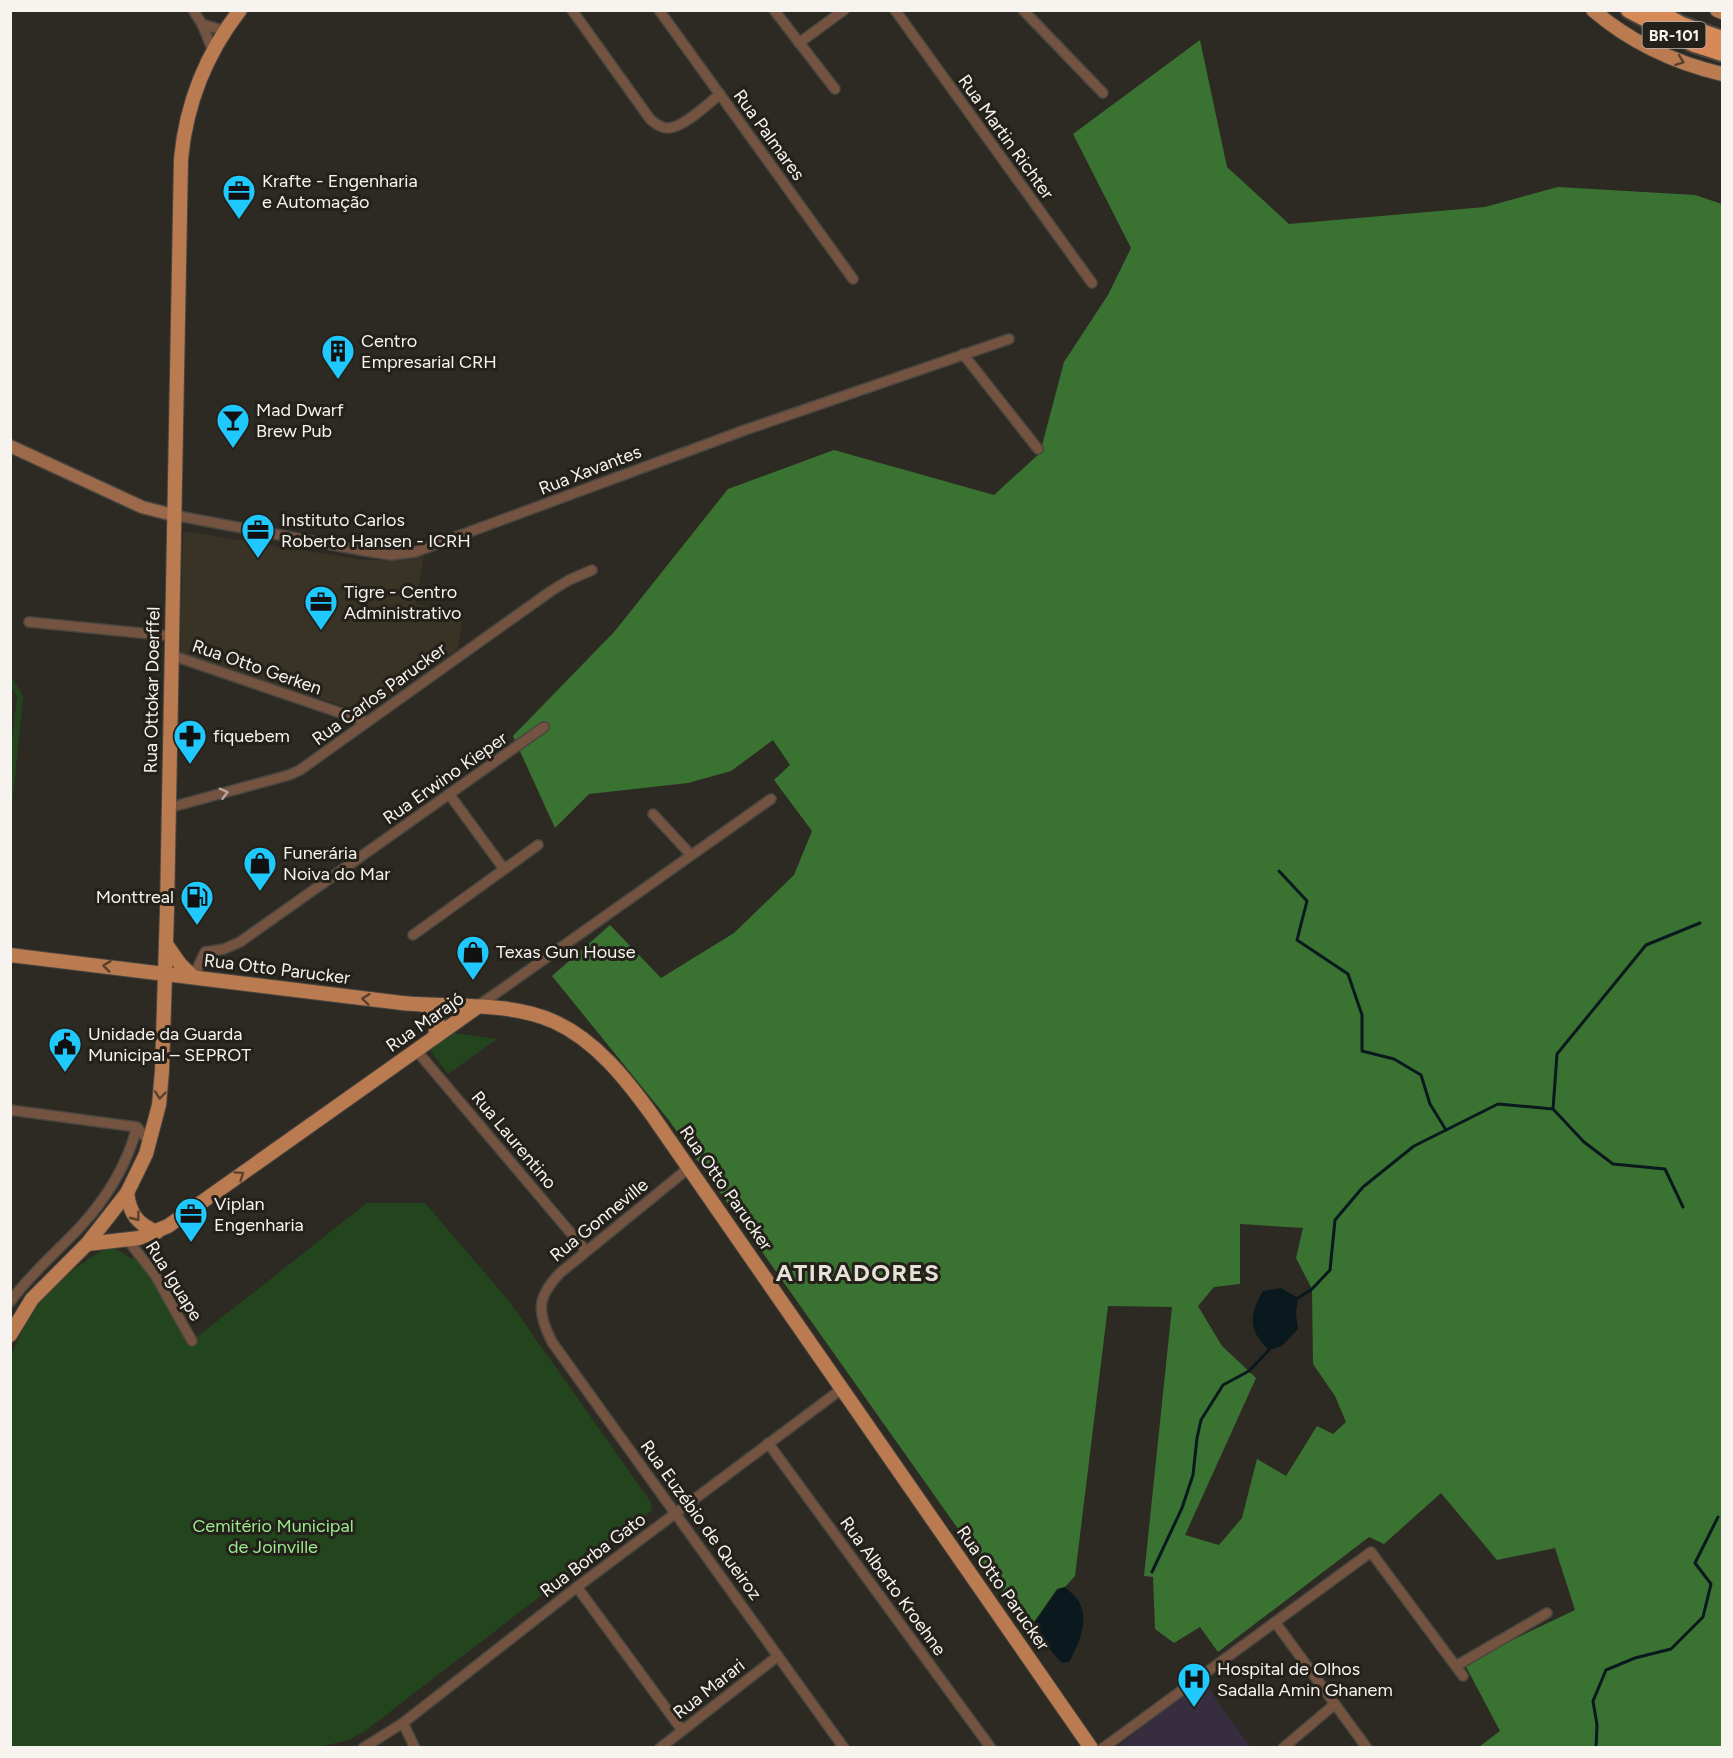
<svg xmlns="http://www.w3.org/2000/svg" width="1733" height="1758" font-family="Figtree,sans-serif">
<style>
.built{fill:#393326}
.medical{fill:#362e3e}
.green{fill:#23451d}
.forest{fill:#3a7331;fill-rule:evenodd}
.water{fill:#0a191e}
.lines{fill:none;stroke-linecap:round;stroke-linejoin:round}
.stream{stroke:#0a191e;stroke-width:3}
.street-casing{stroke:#494640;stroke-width:12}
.secondary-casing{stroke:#494640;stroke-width:15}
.primary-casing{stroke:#494640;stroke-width:16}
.highway-casing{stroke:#494640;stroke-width:20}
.street{stroke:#745440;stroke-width:9}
.secondary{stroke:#9c6a4a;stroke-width:12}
.primary{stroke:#bb7b51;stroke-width:14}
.highway{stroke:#d78a57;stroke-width:16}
.oneway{stroke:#59402d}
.oneway2{stroke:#b6a498}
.labels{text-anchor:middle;stroke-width:6;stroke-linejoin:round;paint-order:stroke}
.shield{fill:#24201a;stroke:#b8b4b0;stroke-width:1.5}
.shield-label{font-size:16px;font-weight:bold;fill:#f7f4f0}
.street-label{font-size:18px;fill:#f7f4f0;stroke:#24201a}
.poi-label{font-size:18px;fill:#f7f4f0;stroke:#24201a;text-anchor:start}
.park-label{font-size:18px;fill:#9aea8e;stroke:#24201a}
.district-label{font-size:24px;font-weight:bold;letter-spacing:1.5px;fill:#e6e2d9;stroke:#24201a}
</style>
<rect width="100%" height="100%" fill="#2d2a23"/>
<path class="built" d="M183,531L364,560H395L424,556L416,604L463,613L458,649L371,709L363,712L186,657L180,650Z"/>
<path class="medical" d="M1203,1681L1250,1747H1119L1131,1735Z"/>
<g class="green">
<path d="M11,676L23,696L11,817L10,756L17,697L11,687Z"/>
<path d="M454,1033L497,1039L448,1074L430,1050Z"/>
<path d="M367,1203H425L509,1301L650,1501L652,1508L650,1512L365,1731L349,1740L314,1748L11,1747L10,1359C27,1315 47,1287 86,1261C94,1256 102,1249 111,1249C119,1249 126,1255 132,1259L139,1255L192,1341Z"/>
</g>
<path class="forest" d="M1200,40L1227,167L1289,224L1485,207L1558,187L1695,195L1722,204V1747H1479L1500,1731L1464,1663L1575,1610L1555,1548L1497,1560L1441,1493L1384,1544L1369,1537L1218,1652L1200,1627L1174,1643L1155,1629L1153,1577L1144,1576L1172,1307L1108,1306L1075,1576L1065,1587L1057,1589L1029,1629L668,1119L552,976L610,925L661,978L734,933L794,875L812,831L774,780L790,765L773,740L731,771L688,783L589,794L555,828L513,736L615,631L728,489L834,450L994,495L1040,453L1064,362L1108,295L1131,248L1073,134ZM1240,1224L1303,1228L1296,1258L1312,1289L1313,1364L1335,1396L1346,1422L1333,1434L1317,1426L1286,1476L1257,1459L1242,1518L1219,1545L1185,1535L1256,1378L1222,1346L1198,1306L1214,1287L1240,1284Z"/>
<g class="water">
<path d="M1281,1288L1298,1298L1296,1314L1298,1329L1282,1346L1269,1350C1248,1331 1249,1315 1263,1291Z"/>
<path d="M1065,1587C1070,1592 1079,1599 1081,1606C1088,1624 1078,1646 1069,1662L1062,1663L1052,1652L1034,1623L1058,1589Z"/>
</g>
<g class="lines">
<g class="stream">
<path d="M1279,871L1307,901L1297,940L1348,974L1362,1015V1051L1394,1059L1421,1075L1430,1104L1446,1130"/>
<path d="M1553,1109L1557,1054L1646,945L1700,923"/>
<path d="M1298,1298L1312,1289L1330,1270L1335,1220L1363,1187L1414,1146L1498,1104L1553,1109L1584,1142L1613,1164L1665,1169L1683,1207"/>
<path d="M1152,1572L1182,1508L1193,1475L1197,1438L1201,1420L1223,1385L1249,1371L1269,1350"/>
<path d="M1596,1748L1597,1725L1593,1701L1606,1670L1635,1658L1671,1649L1703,1617L1711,1584L1695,1563L1718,1517"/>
</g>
<defs>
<g id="street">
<path d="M193,10L202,24L213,51"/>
<path d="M572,10L650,119C655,123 660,128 667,128C682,129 708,104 720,94"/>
<path d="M659,10L853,279"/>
<path d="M774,10L835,89"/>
<path d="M895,10L1092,283"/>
<path d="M1023,10L1103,93"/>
<path d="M202,24L225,31"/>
<path d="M799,43L844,10"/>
<path d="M963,354L1038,449"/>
<path d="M173,515L365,551L391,555L415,552L745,430L1009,339"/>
<path d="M29,622L171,636"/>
<path d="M171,655L367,722"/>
<path d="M449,794L504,869"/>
<path d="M168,808L289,775L300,770L551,591L569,580L592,570"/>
<path d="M653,814L691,855"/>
<path d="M413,935L538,845"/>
<path d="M193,977L205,952L224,949L240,942L544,727"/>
<path d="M478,1006L771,799"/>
<path d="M416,1050L586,1251"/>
<path d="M10,1110L137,1127L150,1143"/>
<path d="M690,1167L560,1273C536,1298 537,1312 552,1342L844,1748"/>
<path d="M127,1239L155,1275L192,1341"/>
<path d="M10,1302C30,1274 57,1252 80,1227C106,1199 127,1165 137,1127"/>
<path d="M768,1443L991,1748"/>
<path d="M577,1587L682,1730"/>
<path d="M1275,1622L1367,1748"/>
<path d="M1456,1666L1547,1613"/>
<path d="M403,1723L415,1748"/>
<path d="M363,1748L403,1723L577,1587L843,1388"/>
<path d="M660,1748L778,1656"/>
<path d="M1103,1748L1371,1552L1463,1676"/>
<path d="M1283,1748L1335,1704"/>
</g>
<path id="secondary" d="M10,446L142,507L173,515"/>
<g id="primary">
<path d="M1593,10C1630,42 1676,63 1722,74"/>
<path d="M1717,10L1722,12"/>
<path d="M166,944L180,964L193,977"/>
<path d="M10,955C141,971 272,988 402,1003C450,1008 511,1001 555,1022C596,1041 626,1079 652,1115L1091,1748"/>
<path d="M424,1005L432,1009L438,1017L435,1037"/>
<path d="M127,1193C130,1214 137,1224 157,1232"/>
<path d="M87,1244L139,1238L168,1226L476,1008"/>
<path d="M10,1335L32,1299L87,1244L127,1193L146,1154L159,1105L162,1071L167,910L181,159C186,105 206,54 240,10"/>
</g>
<g id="highway">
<path d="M1629,10L1694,44L1722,53"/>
<path d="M1654,10L1682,25L1722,39"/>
</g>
</defs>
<use href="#street" class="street-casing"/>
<use href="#secondary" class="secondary-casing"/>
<use href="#primary" class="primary-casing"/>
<use href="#highway" class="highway-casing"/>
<use href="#street" class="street"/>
<use href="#secondary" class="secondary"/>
<use href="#primary" class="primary"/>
<use href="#highway" class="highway"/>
</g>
<defs><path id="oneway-chevron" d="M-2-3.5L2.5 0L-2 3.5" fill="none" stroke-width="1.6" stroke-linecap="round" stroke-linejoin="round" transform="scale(1.5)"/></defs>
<g class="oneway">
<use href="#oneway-chevron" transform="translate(1680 61) rotate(20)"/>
<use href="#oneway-chevron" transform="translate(107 966) rotate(-173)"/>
<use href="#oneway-chevron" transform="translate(366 999) rotate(-174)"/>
<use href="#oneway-chevron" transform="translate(160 1095) rotate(96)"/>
<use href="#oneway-chevron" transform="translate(240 1175) rotate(-35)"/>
<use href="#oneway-chevron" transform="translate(136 1217) rotate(53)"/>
</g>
<use class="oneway2" href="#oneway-chevron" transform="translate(224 793) rotate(-15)"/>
<defs>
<symbol id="office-pin" viewBox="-11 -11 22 30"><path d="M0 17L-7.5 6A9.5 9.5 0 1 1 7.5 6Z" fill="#20c9fd" stroke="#24201a"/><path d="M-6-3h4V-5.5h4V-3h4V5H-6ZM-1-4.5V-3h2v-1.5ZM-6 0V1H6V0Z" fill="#111"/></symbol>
<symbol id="building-pin" viewBox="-11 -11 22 30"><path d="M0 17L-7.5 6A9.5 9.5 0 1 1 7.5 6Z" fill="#20c9fd" stroke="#24201a"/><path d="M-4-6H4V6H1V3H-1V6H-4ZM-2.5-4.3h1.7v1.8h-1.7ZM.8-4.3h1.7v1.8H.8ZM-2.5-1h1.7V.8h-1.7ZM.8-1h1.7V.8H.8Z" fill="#111"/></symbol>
<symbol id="bar-pin" viewBox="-11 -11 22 30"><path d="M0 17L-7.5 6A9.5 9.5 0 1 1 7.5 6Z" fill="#20c9fd" stroke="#24201a"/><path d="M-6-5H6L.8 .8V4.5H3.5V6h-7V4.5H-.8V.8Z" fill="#111"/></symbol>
<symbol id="pharmacy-pin" viewBox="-11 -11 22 30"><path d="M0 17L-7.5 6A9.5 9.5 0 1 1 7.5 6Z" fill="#20c9fd" stroke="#24201a"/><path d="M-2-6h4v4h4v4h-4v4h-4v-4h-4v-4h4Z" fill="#111"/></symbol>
<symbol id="shop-pin" viewBox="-11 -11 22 30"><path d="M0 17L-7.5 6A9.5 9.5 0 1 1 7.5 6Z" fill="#20c9fd" stroke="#24201a"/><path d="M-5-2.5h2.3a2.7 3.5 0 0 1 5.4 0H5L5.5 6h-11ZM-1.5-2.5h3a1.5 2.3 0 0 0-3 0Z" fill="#111"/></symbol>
<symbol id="fuel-pin" viewBox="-11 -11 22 30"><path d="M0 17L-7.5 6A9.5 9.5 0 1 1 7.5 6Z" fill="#20c9fd" stroke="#24201a"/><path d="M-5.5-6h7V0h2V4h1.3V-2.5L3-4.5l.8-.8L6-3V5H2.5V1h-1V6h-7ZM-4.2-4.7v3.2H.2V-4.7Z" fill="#111"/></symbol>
<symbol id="civic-pin" viewBox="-11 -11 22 30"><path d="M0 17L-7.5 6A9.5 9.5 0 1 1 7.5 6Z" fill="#20c9fd" stroke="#24201a"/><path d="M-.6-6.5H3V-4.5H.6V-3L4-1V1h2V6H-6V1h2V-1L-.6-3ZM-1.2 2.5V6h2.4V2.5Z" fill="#111"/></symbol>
<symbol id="hospital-pin" viewBox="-11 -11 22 30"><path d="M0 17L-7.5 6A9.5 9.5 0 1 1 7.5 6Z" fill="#20c9fd" stroke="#24201a"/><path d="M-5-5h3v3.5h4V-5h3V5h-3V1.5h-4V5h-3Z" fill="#111"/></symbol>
</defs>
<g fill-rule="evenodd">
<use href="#office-pin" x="220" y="172" width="38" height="52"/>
<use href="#building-pin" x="319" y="332" width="38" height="52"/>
<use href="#bar-pin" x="214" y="401" width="38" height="52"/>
<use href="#office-pin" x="239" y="511" width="38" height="52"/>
<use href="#office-pin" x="302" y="583" width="38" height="52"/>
<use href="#pharmacy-pin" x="171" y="717" width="38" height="52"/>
<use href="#shop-pin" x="241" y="844" width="38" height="52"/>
<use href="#fuel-pin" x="178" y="878" width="38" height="52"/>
<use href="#shop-pin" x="454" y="933" width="38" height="52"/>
<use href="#civic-pin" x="46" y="1025" width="38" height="52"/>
<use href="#office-pin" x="172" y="1195" width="38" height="52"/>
<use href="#hospital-pin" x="1175" y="1660" width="38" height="52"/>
</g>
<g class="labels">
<rect class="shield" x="1642.5" y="22" width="63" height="26" rx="4.5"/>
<g class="shield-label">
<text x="1674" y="41">BR-101</text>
</g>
<g class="street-label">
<text transform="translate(769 135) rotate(54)" y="6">Rua Palmares</text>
<text transform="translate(1006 137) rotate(54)" y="6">Rua Martin Richter</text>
<text transform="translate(590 470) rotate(-21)" y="6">Rua Xavantes</text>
<text transform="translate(257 667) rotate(19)" y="6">Rua Otto Gerken</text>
<text transform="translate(152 690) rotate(-89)" y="6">Rua Ottokar Doerffel</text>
<text transform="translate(379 694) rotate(-36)" y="6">Rua Carlos Parucker</text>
<text transform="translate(445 778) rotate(-35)" y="6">Rua Erwino Kieper</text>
<text transform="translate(277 969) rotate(7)" y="6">Rua Otto Parucker</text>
<text transform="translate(425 1022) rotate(-35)" y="6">Rua Marajó</text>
<text transform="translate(514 1140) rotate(50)" y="6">Rua Laurentino</text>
<text transform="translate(726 1188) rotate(55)" y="6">Rua Otto Parucker</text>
<text transform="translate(599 1220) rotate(-39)" y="6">Rua Gonneville</text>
<text transform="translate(174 1281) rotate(58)" y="6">Rua Iguape</text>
<text transform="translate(701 1520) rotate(54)" y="6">Rua Euzébio de Queiroz</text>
<text transform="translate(593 1555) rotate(-37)" y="6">Rua Borba Gato</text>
<text transform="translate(893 1586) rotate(54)" y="6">Rua Alberto Kroehne</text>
<text transform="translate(1003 1588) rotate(55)" y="6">Rua Otto Parucker</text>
<text transform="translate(709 1689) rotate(-38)" y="6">Rua Marari</text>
</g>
<g class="poi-label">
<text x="262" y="187">Krafte - Engenharia<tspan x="262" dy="21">e Automação</tspan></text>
<text x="361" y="347">Centro<tspan x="361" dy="21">Empresarial CRH</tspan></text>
<text x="256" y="416">Mad Dwarf<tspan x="256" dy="21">Brew Pub</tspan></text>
<text x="281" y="526">Instituto Carlos<tspan x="281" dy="21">Roberto Hansen - ICRH</tspan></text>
<text x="344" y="598">Tigre - Centro<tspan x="344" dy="21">Administrativo</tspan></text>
<text x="213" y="742">fiquebem</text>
<text x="283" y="859">Funerária<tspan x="283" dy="21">Noiva do Mar</tspan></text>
<text x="174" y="903" text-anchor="end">Monttreal</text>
<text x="496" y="958">Texas Gun House</text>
<text x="88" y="1040">Unidade da Guarda<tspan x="88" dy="21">Municipal – SEPROT</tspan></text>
<text x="214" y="1210">Viplan<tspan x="214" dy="21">Engenharia</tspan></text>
<text x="1217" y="1675">Hospital de Olhos<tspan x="1217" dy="21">Sadalla Amin Ghanem</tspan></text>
</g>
<g class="park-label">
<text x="273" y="1532">Cemitério Municipal<tspan x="273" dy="21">de Joinville</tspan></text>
</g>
<g class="district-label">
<text x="858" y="1281">ATIRADORES</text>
</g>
</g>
<rect width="1733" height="1758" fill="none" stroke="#f7f4f0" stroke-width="24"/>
</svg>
